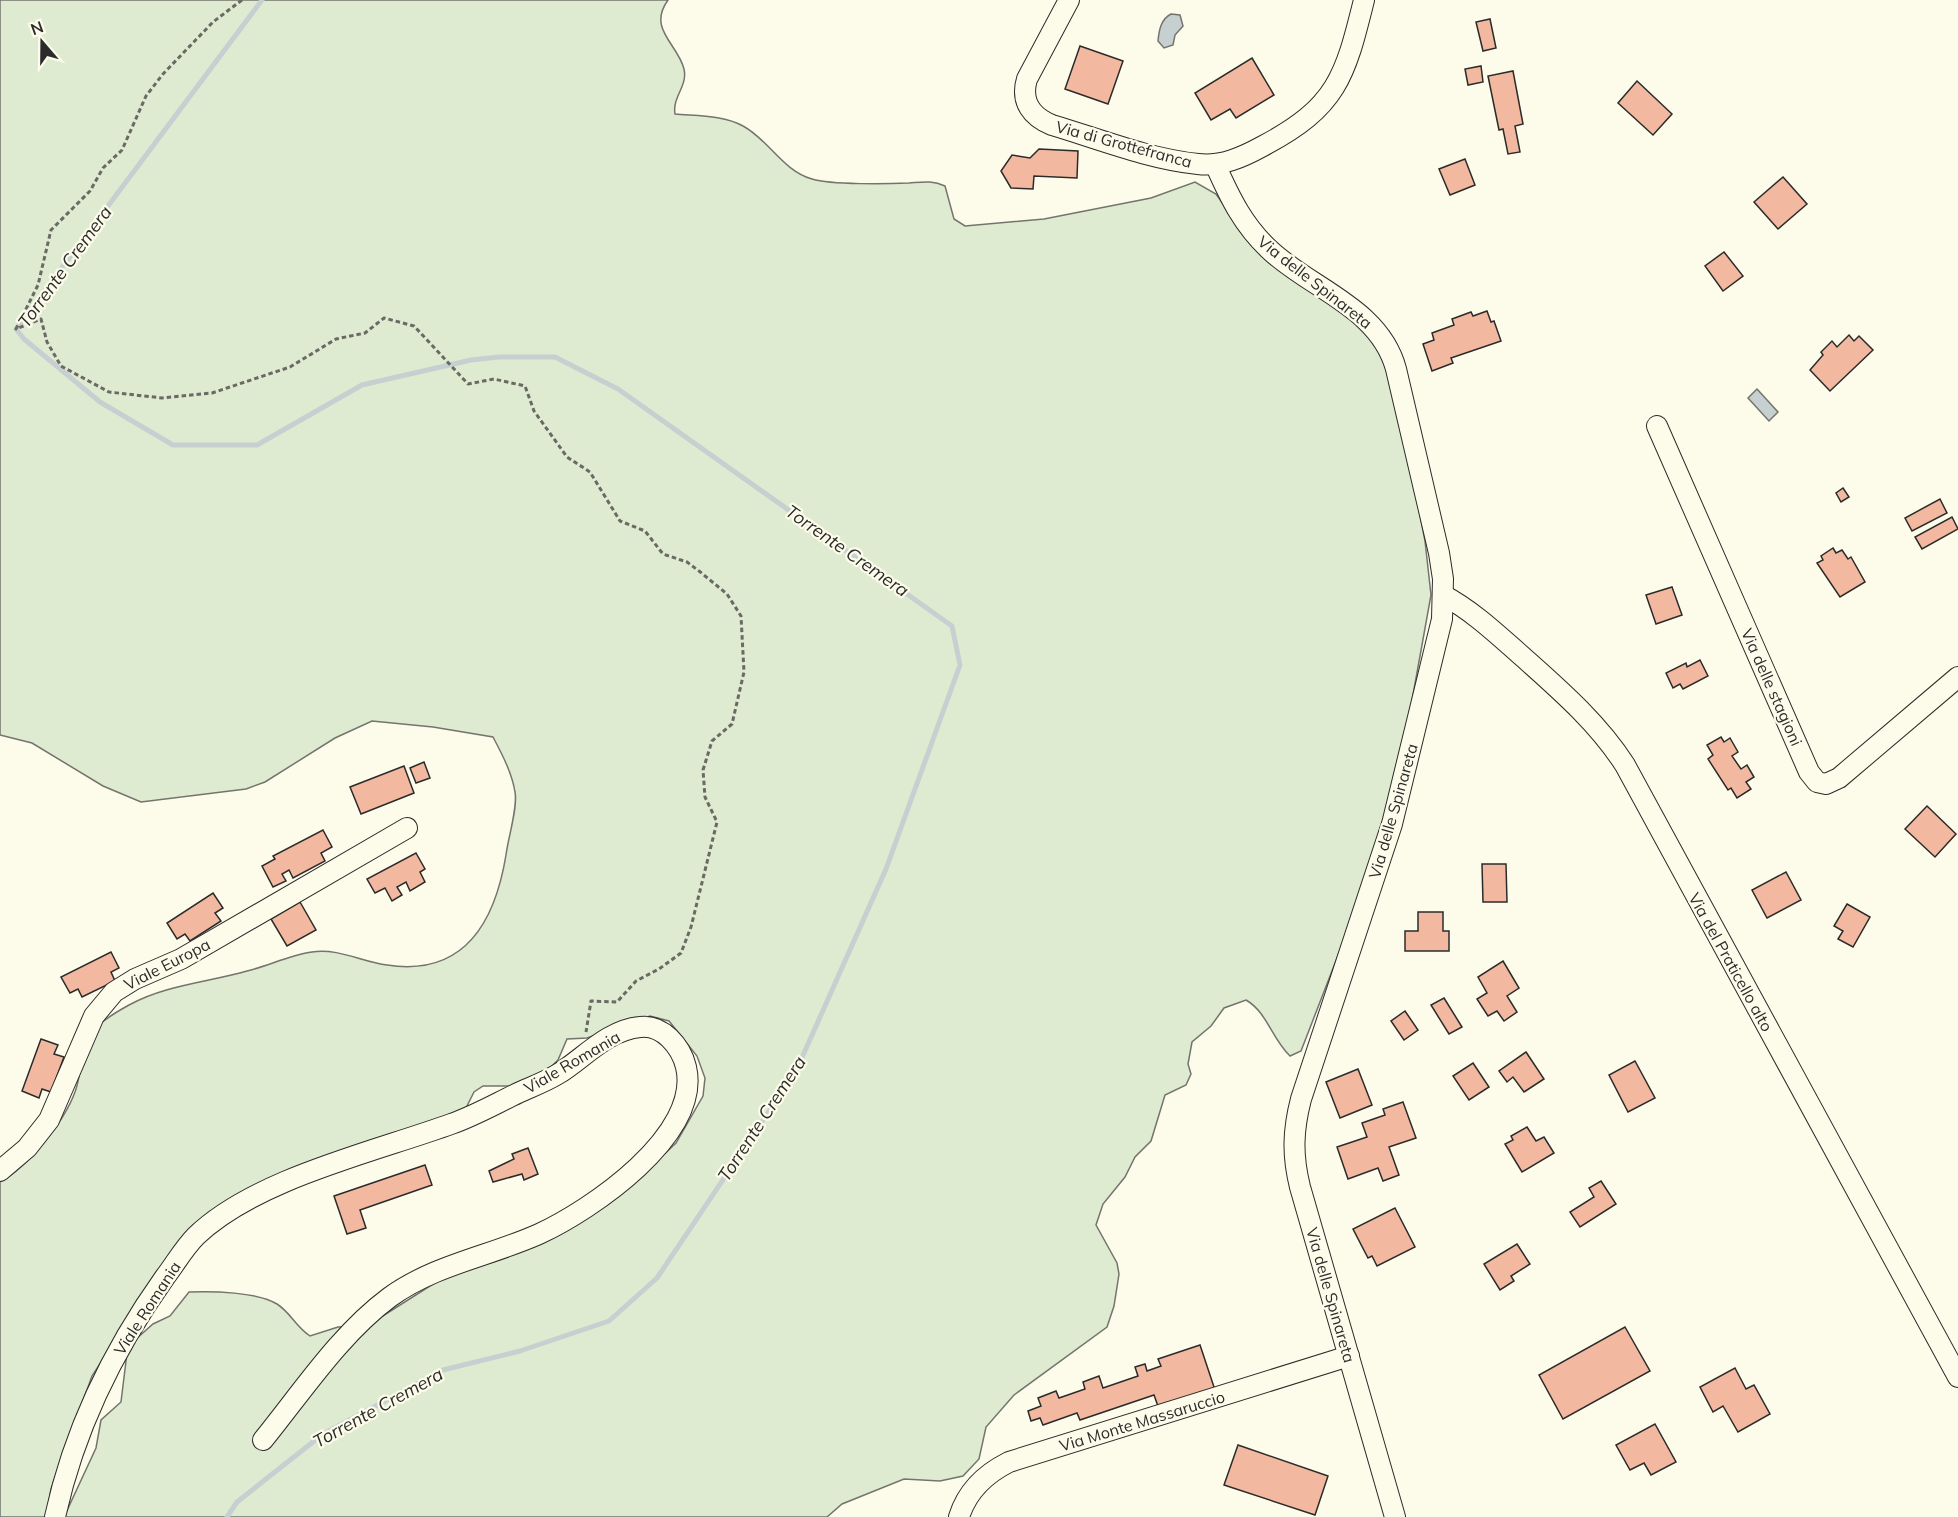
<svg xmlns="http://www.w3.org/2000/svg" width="1958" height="1517" font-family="Mulish,sans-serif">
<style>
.green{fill:#deebd1;stroke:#74746e;stroke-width:1.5}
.water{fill:#c7d0d0;stroke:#74746e;stroke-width:1.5}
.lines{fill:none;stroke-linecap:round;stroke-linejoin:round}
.stream{stroke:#c7d0d0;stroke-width:5}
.building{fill:#f2b8a0;stroke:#2b2b2b;stroke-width:1.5}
.minor-casing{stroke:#2b2b2b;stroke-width:22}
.path{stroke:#6a6964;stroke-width:3;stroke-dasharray:4.5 3;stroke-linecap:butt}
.minor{stroke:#fdfbea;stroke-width:20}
.labels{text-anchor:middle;stroke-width:4.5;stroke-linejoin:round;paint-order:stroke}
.street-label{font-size:16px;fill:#2b2b2b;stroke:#fdfbea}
.water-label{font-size:18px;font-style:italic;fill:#2b2b2b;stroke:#fdfbea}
</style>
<rect width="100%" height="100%" fill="#fdfbea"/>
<path class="green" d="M0,0H668C647,29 678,44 684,69C688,86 672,97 675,114C697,116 724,115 743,126C769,140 783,171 812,179C832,185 887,184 909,183C923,182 932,180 945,186L954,219L965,226L1044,219L1151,198L1195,182L1216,194L1241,229L1356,316L1384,354L1402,421L1425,541L1431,595L1409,717L1375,860L1301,1051L1290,1056C1272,1039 1267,1012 1246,1000L1224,1008L1211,1026L1192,1042L1188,1064L1191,1074L1186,1085L1165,1095L1151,1141L1135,1157L1125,1177L1103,1204L1096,1225L1117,1263L1119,1274L1114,1306L1107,1327L1014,1395L986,1427L979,1459L963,1476L940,1481L904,1479L842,1504L827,1517H64L96,1448L101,1420L121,1402L127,1353L135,1340L153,1324L170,1316L189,1292C212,1291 258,1292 277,1304C291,1313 295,1326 310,1336L338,1327L367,1326L441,1279L636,1181L676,1143L703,1096L705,1078L697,1056L669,1021L650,1016L587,1038L567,1039L558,1060L551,1067L513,1086H483L474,1092L464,1112L220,1205L193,1225L168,1258L92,1376L51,1489L46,1517H0V1182C28,1167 64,1122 75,1092C81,1077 82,1044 92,1032C100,1022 118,1011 129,1005C165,985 209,982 247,971C268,966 290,955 312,952C339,948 362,962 387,965C465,977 495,922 506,855C508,838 518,807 515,792C512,773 502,754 493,737L433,727L372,721L335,738L265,782L246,789L141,802L103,786L32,743L0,735Z"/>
<g class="water">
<path d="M1171,14L1180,15L1183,26L1175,35L1173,45L1164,48L1158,41C1159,30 1161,19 1171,14Z"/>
<path d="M1757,389L1778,412L1769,421L1748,398Z"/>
</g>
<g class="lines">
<path class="stream" d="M227,1517L237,1502L323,1434L443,1370L520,1351L609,1321L657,1278L796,1071L886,869L960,665L952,626L618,389L555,357H499L471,360L362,385L257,445H173L100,402L24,339L16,329L262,0"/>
</g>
<g class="building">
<path d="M1490,19L1496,48L1483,51L1476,22Z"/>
<path d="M1080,46L1123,61L1108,104L1065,89Z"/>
<path d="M1252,58L1274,95L1236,118L1230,109L1211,120L1195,93Z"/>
<path d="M1481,66L1483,82L1468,85L1465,69Z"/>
<path d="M1513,71L1523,124L1515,126L1520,152L1508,154L1503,129L1499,130L1488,76Z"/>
<path d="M1637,81L1672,114L1653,135L1618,103Z"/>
<path d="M1039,149L1078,151L1077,178L1034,176L1033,189L1011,188L1001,171L1012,155L1030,158Z"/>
<path d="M1465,159L1475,185L1450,195L1439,169Z"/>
<path d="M1783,177L1807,204L1778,229L1754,202Z"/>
<path d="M1724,252L1743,276L1723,291L1705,266Z"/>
<path d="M1487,311L1491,322L1494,321L1501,341L1451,358L1453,363L1432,371L1423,344L1434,340L1432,333L1454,325L1452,319L1471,312L1473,316Z"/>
<path d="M1849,335L1854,341L1859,336L1873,350L1830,391L1810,370L1823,355L1821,352L1832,341L1837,347Z"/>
<path d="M1843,488L1849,497L1841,502L1836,493Z"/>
<path d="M1940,499L1947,513L1912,531L1905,518Z"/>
<path d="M1952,517L1958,529L1922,549L1915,537Z"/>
<path d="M1833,548L1836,553L1842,550L1848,559L1851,557L1865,582L1840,597L1817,563L1823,560L1821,556Z"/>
<path d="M1672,587L1682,615L1656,624L1646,595Z"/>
<path d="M1700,660L1708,676L1683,689L1680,684L1673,688L1666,673L1686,663L1687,667Z"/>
<path d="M1721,737L1724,742L1730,738L1738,752L1732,756L1741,769L1747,765L1754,777L1746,782L1751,789L1737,798L1731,788L1728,790L1708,759L1713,755L1707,745Z"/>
<path d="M424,762L430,778L416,783L410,768Z"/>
<path d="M404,766L414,793L361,814L350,787Z"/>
<path d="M1927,806L1956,834L1935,857L1905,829Z"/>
<path d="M323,830L332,847L321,853L325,861L293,878L289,870L282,874L286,881L273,887L262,866L275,859L273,856Z"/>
<path d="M416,853L425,869L420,872L425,882L410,891L406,882L397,887L402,895L392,901L385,888L375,893L367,879Z"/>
<path d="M1482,864H1506L1507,902H1483Z"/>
<path d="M1786,872L1801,900L1767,918L1752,890Z"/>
<path d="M213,893L223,908L215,913L221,921L190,941L185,934L177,939L167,923Z"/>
<path d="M300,902L316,930L287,946L271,919Z"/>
<path d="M1847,904L1870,917L1853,947L1838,939L1843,931L1834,926Z"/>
<path d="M1418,912H1443V931H1449V951H1405V931H1418Z"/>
<path d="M111,952L119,968L111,972L115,981L82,997L78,989L70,993L61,977Z"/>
<path d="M1503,961L1519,988L1507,996L1517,1012L1504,1021L1497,1011L1488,1016L1477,999L1487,993L1478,977Z"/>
<path d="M1444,998L1462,1027L1449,1034L1431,1005Z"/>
<path d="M1405,1011L1418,1030L1404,1040L1391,1021Z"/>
<path d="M41,1039L58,1045L54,1054L64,1057L51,1092L42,1089L39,1098L22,1091Z"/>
<path d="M1526,1052L1544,1079L1524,1092L1513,1077L1507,1082L1499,1071Z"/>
<path d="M1635,1061L1655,1098L1628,1112L1609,1075Z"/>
<path d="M1473,1063L1489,1087L1469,1100L1453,1076Z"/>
<path d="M1358,1069L1372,1105L1340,1118L1326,1082Z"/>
<path d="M1403,1102L1416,1138L1389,1147L1399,1175L1383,1181L1378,1168L1348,1179L1337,1147L1367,1137L1362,1123L1385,1115L1383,1109Z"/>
<path d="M1527,1127L1536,1141L1544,1137L1554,1153L1522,1172L1505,1144L1513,1140L1511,1136Z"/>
<path d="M528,1148L538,1174L524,1180L522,1174L493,1182L489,1171L514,1159L512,1154Z"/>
<path d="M425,1165L432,1185L360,1210L366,1228L347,1234L334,1196Z"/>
<path d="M1601,1181L1616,1204L1580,1227L1570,1212L1594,1197L1589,1188Z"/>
<path d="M1395,1208L1415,1247L1377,1266L1372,1256L1368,1258L1353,1229Z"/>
<path d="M1517,1244L1530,1264L1511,1276L1514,1281L1500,1290L1484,1264Z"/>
<path d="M1625,1327L1650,1371L1563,1419L1539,1375Z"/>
<path d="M1200,1345L1215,1390L1159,1409L1154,1395L1080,1420L1077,1413L1043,1425L1040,1418L1031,1421L1028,1411L1041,1406L1038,1398L1056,1391L1059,1398L1085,1389L1083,1382L1099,1376L1103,1388L1138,1376L1135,1367L1145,1364L1147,1371L1161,1366L1158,1359Z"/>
<path d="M1735,1368L1746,1389L1754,1385L1770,1414L1738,1432L1723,1406L1713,1412L1700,1387Z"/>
<path d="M1655,1424L1676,1462L1651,1475L1644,1463L1630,1470L1616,1445Z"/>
<path d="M1238,1445L1328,1476L1315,1515L1224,1485Z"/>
</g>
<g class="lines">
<defs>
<g id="minor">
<path d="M1069,0L1027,79C1020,102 1032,117 1052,125C1099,139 1149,159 1198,164C1221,167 1243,157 1263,146C1337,107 1345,77 1364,0"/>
<path d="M1215,164C1230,198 1244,227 1272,252C1314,290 1380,309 1396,369L1439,553L1443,579L1442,619L1392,824L1301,1099C1293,1130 1292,1155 1300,1187L1395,1517"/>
<path d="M1657,426L1809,772L1817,782L1826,784L1839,778L1958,677"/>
<path d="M1443,595C1473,611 1498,635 1523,657C1560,690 1598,723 1625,765L1958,1377"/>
<path d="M0,1171L27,1148L49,1120L94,1016L114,992L135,979L181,959L407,828"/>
<path d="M55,1517C74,1430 113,1350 165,1277C175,1264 184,1248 196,1236C255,1179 374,1152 451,1124C474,1116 495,1104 518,1093C531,1087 545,1082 558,1074C583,1059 607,1030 640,1027C662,1024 681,1046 686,1067C702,1135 591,1210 539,1234C490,1256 434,1265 390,1297C340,1334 302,1392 263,1440"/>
<path d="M959,1517C967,1491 985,1474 1009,1462L1349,1356"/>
</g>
</defs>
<use href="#minor" class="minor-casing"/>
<path class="path" d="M242,0L213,22L163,74L146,96L122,150L103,168L90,191L51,230L38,285L16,329L41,319L47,342L61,366L109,392L162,398L212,393L290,367L336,339L365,333L384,318L414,326L468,384L494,379L525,386L534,411L567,457L590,472L620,521L645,531L663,554L687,562L699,571L727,594L741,616L744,672L732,724L712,741L703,770L705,797L717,822L691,927L681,953L659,969L636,981L617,1002L591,1001L586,1032"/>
<use href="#minor" class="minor"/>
</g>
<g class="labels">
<g class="street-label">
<text transform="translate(1124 144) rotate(15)" y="6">Via di Grottefranca</text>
<text transform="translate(1315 282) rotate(38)" y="6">Via delle Spinareta</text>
<text transform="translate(1772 687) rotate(66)" y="6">Via delle stagioni</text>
<text transform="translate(1393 811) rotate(-74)" y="6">Via delle Spinareta</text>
<text transform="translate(1731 962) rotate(61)" y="6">Via del Praticello alto</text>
<text transform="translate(167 964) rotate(-27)" y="6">Viale Europa</text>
<text transform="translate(572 1062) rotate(-30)" y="6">Viale Romania</text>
<text transform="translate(1331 1295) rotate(74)" y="6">Via delle Spinareta</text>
<text transform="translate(147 1308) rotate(-57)" y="6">Viale Romania</text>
<text transform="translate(1142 1421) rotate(-17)" y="6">Via Monte Massaruccio</text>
</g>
<g class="water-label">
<text transform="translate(65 267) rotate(-54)" y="6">Torrente Cremera</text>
<text transform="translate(847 551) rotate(35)" y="6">Torrente Cremera</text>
<text transform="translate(762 1119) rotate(-57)" y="6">Torrente Cremera</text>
<text transform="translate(378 1408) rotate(-29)" y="6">Torrente Cremera</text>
</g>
</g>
<g transform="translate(42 42) rotate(340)" stroke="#fdfbea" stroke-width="4.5" paint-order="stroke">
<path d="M0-4.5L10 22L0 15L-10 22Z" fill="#2b2b2b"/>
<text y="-9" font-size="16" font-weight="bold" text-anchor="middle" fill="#2b2b2b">N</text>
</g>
</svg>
